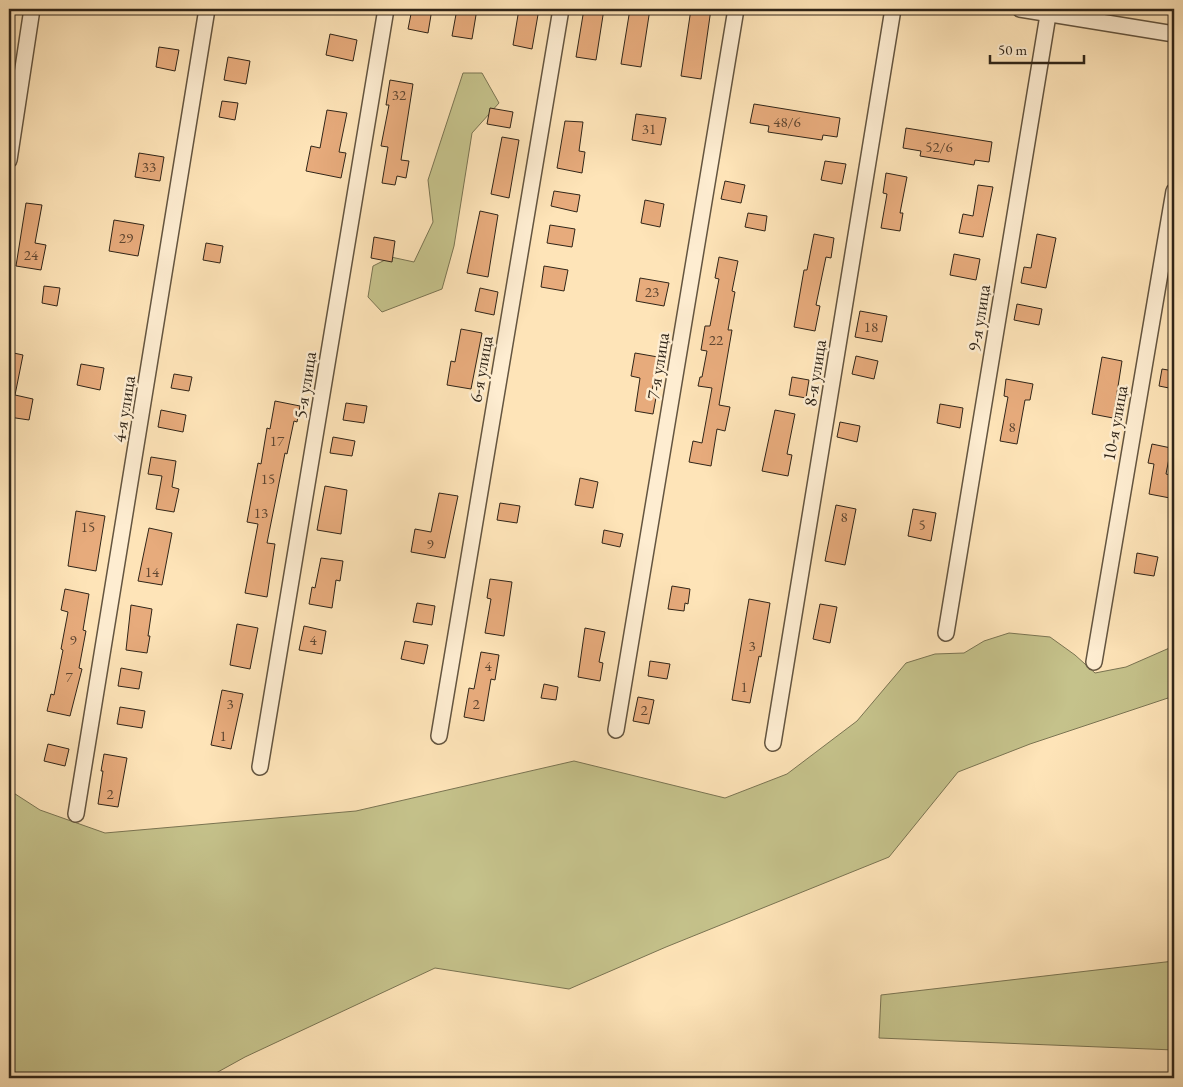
<svg xmlns="http://www.w3.org/2000/svg" width="1183" height="1087" font-family="'EB Garamond',serif">
<style>
.green{fill:#c5c28b;stroke:#7a7452}
.building{fill:#e7ab7c;stroke:#302518}
.lines{fill:none;stroke-linecap:round;stroke-linejoin:round}
.minor-casing{stroke:#645540;stroke-width:18}
.minor{stroke:#feedd1;stroke-width:15}
.labels{text-anchor:middle;stroke-width:5;stroke-linejoin:round;paint-order:stroke}
.number-label{font-size:15px;fill:#5e4631}
.street-label{font-size:18px;fill:#302518;stroke:#feedd1}
</style>
<rect width="100%" height="100%" fill="#fee4b8"/>
<filter id="stains"><feTurbulence type="fractalNoise" baseFrequency=".004" numOctaves="4"/><feColorMatrix values="0 0 0 0 .2 0 0 0 0 .09 0 0 0 0 .02 0 0 0 .5 -.17"/></filter>
<radialGradient id="worn" r=".72"><stop offset=".6" stop-color="#630" stop-opacity="0"/><stop offset="1" stop-color="#630" stop-opacity=".3"/></radialGradient>
<g class="green">
<path d="M463,73H482L499,103L472,133L454,246L442,289L382,312L368,297L373,266L391,257L414,262L433,222L428,180Z"/>
<path d="M1009,633L1050,637L1075,655L1095,673L1126,667L1174,646V696L1030,744L958,772L889,857L666,947L569,989L435,968L245,1057L207,1078H26L9,1073V790L40,810L105,833L356,811L574,761L725,798L787,774L857,721L906,663L935,654L964,653L984,641Z"/>
<path d="M1174,961V1050L879,1038L881,995Z"/>
</g>
<g class="building">
<path d="M412,9H432L428,33L408,29Z"/>
<path d="M457,9H477L472,39L452,36Z"/>
<path d="M519,9H539L532,49L513,45Z"/>
<path d="M584,9H604L596,60L576,57Z"/>
<path d="M630,9H650L641,67L621,64Z"/>
<path d="M691,9H711L701,79L681,76Z"/>
<path d="M330,34L357,40L353,61L326,55Z"/>
<path d="M159,47L179,50L175,71L156,67Z"/>
<path d="M228,57L250,61L246,84L224,80Z"/>
<path d="M390,80L413,84L401,160L409,161L406,178L397,176L395,185L382,183L388,147L381,146L389,105H386Z"/>
<path d="M222,101L238,103L235,120L219,117Z"/>
<path d="M754,104L840,118L837,137L823,135L822,140L768,132L769,126L750,123Z"/>
<path d="M490,108L513,112L510,128L487,124Z"/>
<path d="M327,110L347,113L339,152L346,153L341,178L306,171L311,146L320,148Z"/>
<path d="M636,114L666,118L661,145L632,140Z"/>
<path d="M565,121L583,122L579,151L585,152L582,173L557,168Z"/>
<path d="M906,128L992,142L989,162L975,160L974,165L920,156L921,151L903,148Z"/>
<path d="M502,137L519,140L509,198L491,194Z"/>
<path d="M139,153L164,157L160,181L135,177Z"/>
<path d="M825,161L846,164L842,184L821,180Z"/>
<path d="M886,173L907,177L900,213H903L900,231L881,228L887,194L883,193Z"/>
<path d="M725,181L745,185L741,203L721,199Z"/>
<path d="M978,185L993,187L983,237L959,233L963,214L973,216Z"/>
<path d="M554,191L580,195L577,212L551,206Z"/>
<path d="M645,200L664,204L660,227L641,223Z"/>
<path d="M26,203L42,205L35,243L46,245L41,270L16,266Z"/>
<path d="M480,211L498,215L488,277L467,273Z"/>
<path d="M748,213L767,216L765,231L745,227Z"/>
<path d="M114,220L144,225L138,256L109,251Z"/>
<path d="M550,225L575,229L572,247L547,243Z"/>
<path d="M814,234L834,238L831,258L826,257L816,305L820,306L815,331L794,327L804,270H807Z"/>
<path d="M1037,234L1056,238L1046,288L1021,283L1024,267L1031,268Z"/>
<path d="M374,237L395,241L392,262L371,258Z"/>
<path d="M206,243L223,246L220,263L203,260Z"/>
<path d="M954,254L980,259L976,280L950,275Z"/>
<path d="M719,257L738,261L732,291L735,292L728,330H732L719,405L730,407L725,431L717,429L711,466L689,462L693,441L702,443L712,388L698,386L700,377H702L707,351L701,350L705,326H710L719,279L715,278Z"/>
<path d="M544,266L568,270L564,291L541,287Z"/>
<path d="M640,278L669,283L664,306L636,301Z"/>
<path d="M44,286L60,288L57,306L42,303Z"/>
<path d="M480,288L498,292L494,315L475,311Z"/>
<path d="M1017,304L1042,309L1039,325L1014,320Z"/>
<path d="M860,311L887,316L882,342L855,337Z"/>
<path d="M461,329L482,333L471,389L447,385L451,361L455,362Z"/>
<path d="M9,352L23,355L15,395L33,399L29,420L9,417Z"/>
<path d="M635,353L658,357L652,391L657,392L653,414L635,411L640,378L631,376Z"/>
<path d="M856,356L878,361L874,379L852,374Z"/>
<path d="M1102,357L1122,361L1113,418L1092,414Z"/>
<path d="M81,364L104,368L100,390L77,385Z"/>
<path d="M1162,369L1174,371V389L1159,386Z"/>
<path d="M174,374L192,377L189,391L171,388Z"/>
<path d="M792,377L809,380L806,398L789,395Z"/>
<path d="M1006,379L1033,384L1030,400H1025L1017,444L1000,441L1008,397L1004,396Z"/>
<path d="M275,401L300,406L297,422L294,421L287,454L285,453L267,543L275,544L267,597L245,593L258,524L247,522L258,463L261,464L267,428L270,429Z"/>
<path d="M346,403L367,406L364,423L343,420Z"/>
<path d="M940,404L963,408L960,428L937,423Z"/>
<path d="M161,410L186,415L183,432L158,427Z"/>
<path d="M775,410L795,414L787,454L792,455L788,476L762,471Z"/>
<path d="M840,422L860,426L857,442L837,437Z"/>
<path d="M333,437L355,441L352,456L330,453Z"/>
<path d="M1152,444L1171,448L1166,474L1174,476L1170,498L1149,494L1154,464L1148,463Z"/>
<path d="M151,457L176,461L172,487L179,489L174,512L156,509L162,476L148,474Z"/>
<path d="M580,478L598,482L593,508L575,505Z"/>
<path d="M325,486L347,490L341,534L317,530Z"/>
<path d="M439,493L458,496L445,558L411,552L415,529L431,532Z"/>
<path d="M500,503L520,506L517,523L497,520Z"/>
<path d="M836,505L856,509L845,565L825,561Z"/>
<path d="M913,509L936,513L931,541L908,536Z"/>
<path d="M76,511L105,516L96,571L68,566Z"/>
<path d="M149,528L172,533L162,585L138,581Z"/>
<path d="M604,530L623,534L620,547L602,543Z"/>
<path d="M1137,553L1158,557L1154,576L1134,573Z"/>
<path d="M321,558L343,561L340,581L336,580L332,608L309,604L312,587L315,588Z"/>
<path d="M490,579L512,582L504,636L485,633L491,599L487,598Z"/>
<path d="M672,586L690,589L688,604L685,603L684,611L668,609Z"/>
<path d="M65,589L89,594L83,630L86,631L79,668L82,669L70,716L47,711L51,694L54,695L63,650L61,649L68,612L61,610Z"/>
<path d="M749,599L770,603L761,657L759,656L750,703L732,700Z"/>
<path d="M417,603L435,606L432,625L413,622Z"/>
<path d="M820,604L837,607L830,643L813,639Z"/>
<path d="M131,605L152,609L148,636H150L147,653L126,650Z"/>
<path d="M237,624L258,628L250,669L230,665Z"/>
<path d="M304,626L326,631L322,654L299,650Z"/>
<path d="M585,628L605,632L599,662L603,663L600,681L578,677Z"/>
<path d="M405,641L428,645L424,664L401,659Z"/>
<path d="M481,652L499,655L495,680L491,679L484,721L464,717L469,688L474,689Z"/>
<path d="M650,661L670,664L667,679L648,676Z"/>
<path d="M121,668L142,672L139,689L118,686Z"/>
<path d="M544,684L558,687L556,700L541,698Z"/>
<path d="M222,690L243,694L231,749L211,745Z"/>
<path d="M638,697L654,700L649,724L633,721Z"/>
<path d="M120,707L145,711L142,728L117,724Z"/>
<path d="M48,744L69,749L65,766L44,761Z"/>
<path d="M104,754L127,758L118,807L98,804L103,771H101Z"/>
</g>
<g class="lines">
<defs>
<g id="minor">
<path d="M1020,9L1174,34"/>
<path d="M9,160L32,9"/>
<path d="M946,633L1049,9"/>
<path d="M1094,662L1174,191"/>
<path d="M616,730L736,9"/>
<path d="M439,736L561,9"/>
<path d="M773,743L893,9"/>
<path d="M260,767L386,9"/>
<path d="M76,814L207,9"/>
</g>
</defs>
<use href="#minor" class="minor-casing"/>
<use href="#minor" class="minor"/>
</g>
<g class="labels">
<g class="number-label">
<text x="399" y="100">32</text>
<text x="787" y="127">48/6</text>
<text x="649" y="134">31</text>
<text x="939" y="152">52/6</text>
<text x="149" y="172">33</text>
<text x="126" y="243">29</text>
<text x="31" y="260">24</text>
<text x="652" y="297">23</text>
<text x="871" y="332">18</text>
<text x="716" y="345">22</text>
<text x="1012" y="432">8</text>
<text x="277" y="446">17</text>
<text x="268" y="484">15</text>
<text x="261" y="518">13</text>
<text x="844" y="522">8</text>
<text x="922" y="530">5</text>
<text x="88" y="532">15</text>
<text x="430" y="549">9</text>
<text x="152" y="577">14</text>
<text x="73" y="645">9</text>
<text x="313" y="645">4</text>
<text x="752" y="651">3</text>
<text x="488" y="671">4</text>
<text x="69" y="682">7</text>
<text x="744" y="692">1</text>
<text x="230" y="709">3</text>
<text x="476" y="709">2</text>
<text x="644" y="715">2</text>
<text x="223" y="741">1</text>
<text x="110" y="799">2</text>
</g>
<g class="street-label">
<text transform="translate(979 318) rotate(-81)" y="6">9-я улица</text>
<text transform="translate(658 366) rotate(-81)" y="6">7-я улица</text>
<text transform="translate(481 369) rotate(-80)" y="6">6-я улица</text>
<text transform="translate(815 373) rotate(-81)" y="6">8-я улица</text>
<text transform="translate(305 385) rotate(-81)" y="6">5-я улица</text>
<text transform="translate(124 409) rotate(-81)" y="6">4-я улица</text>
<text transform="translate(1115 423) rotate(-80)" y="6">10-я улица</text>
</g>
</g>
<rect width="1183" height="1087" fill="none" stroke="#fee4b8" stroke-width="30"/>
<rect x="10" y="10" width="1163" height="1067" fill="none" stroke="#302518" stroke-width="2.5"/>
<rect x="15" y="15" width="1153" height="1057" fill="none" stroke="#302518"/>
<path d="M990 55v8h94v-8" fill="none" stroke="#302518" stroke-width="2.5"/>
<text x="998" y="55" font-size="15" fill="#302518" stroke="#feedd1" stroke-width="4" paint-order="stroke">50 m</text>
<rect width="100%" height="100%" filter="url(#stains)"/>
<rect width="100%" height="100%" fill="url(#worn)"/>
</svg>
